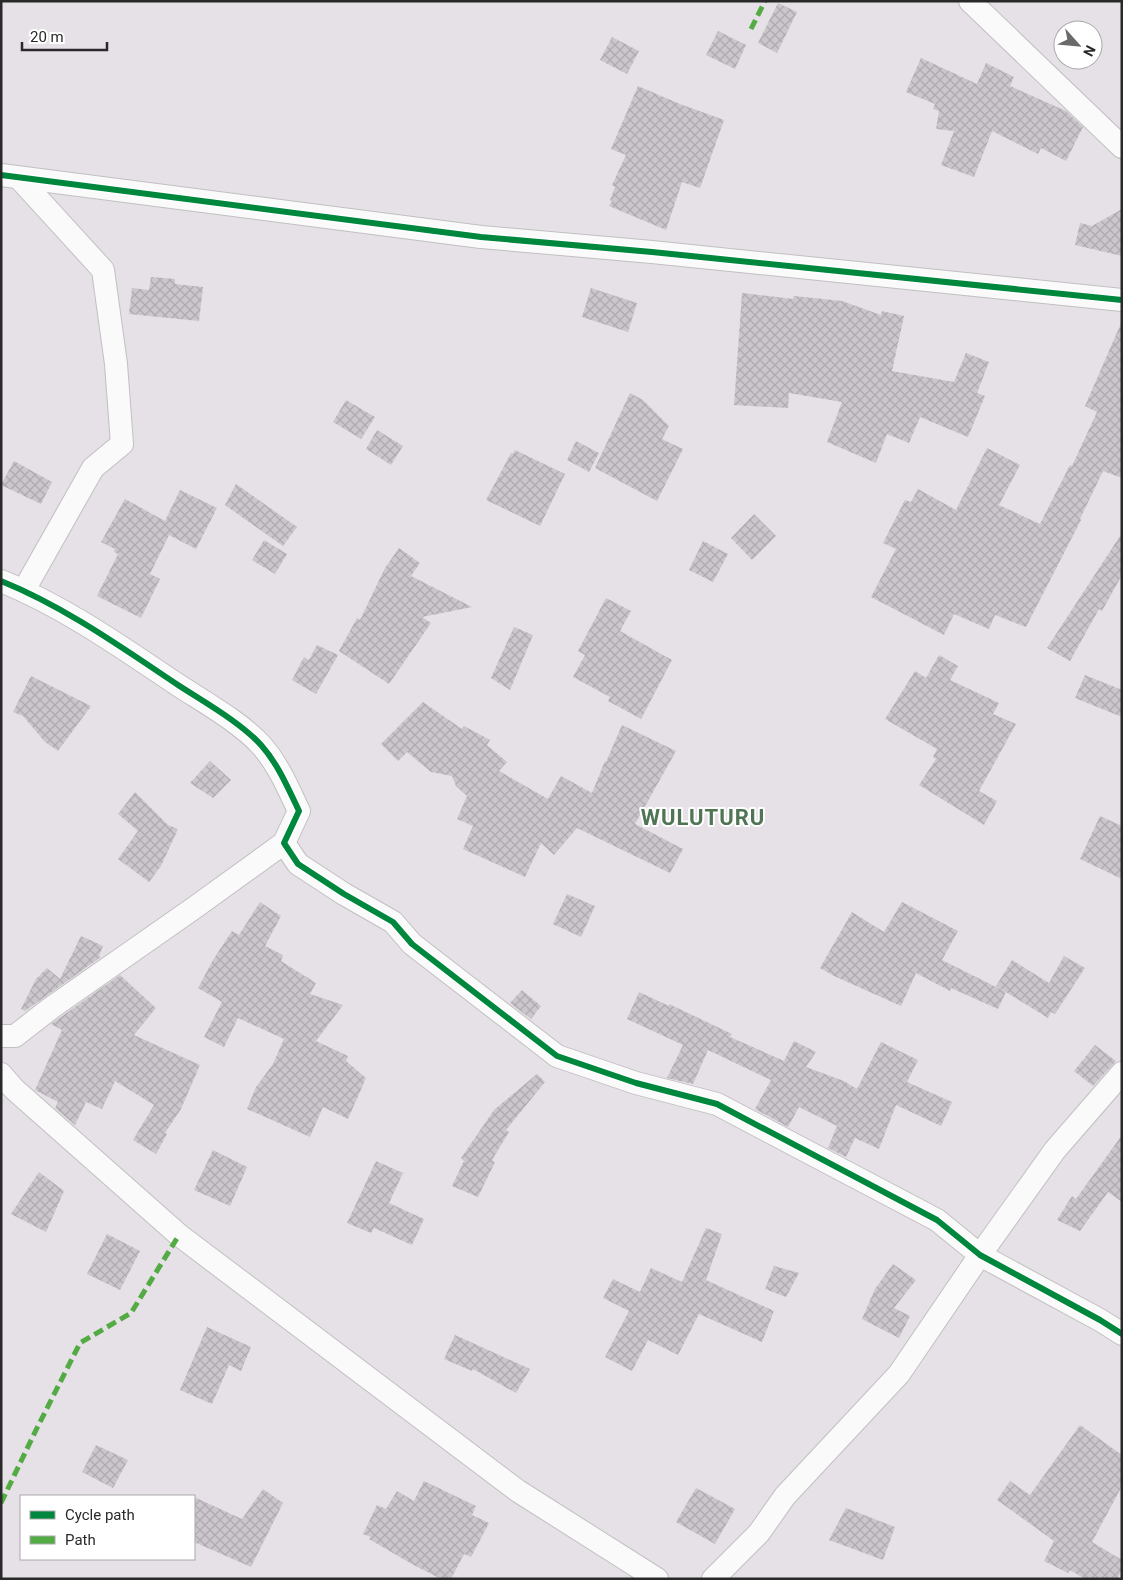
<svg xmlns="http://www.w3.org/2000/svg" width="1123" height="1580" font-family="Roboto,sans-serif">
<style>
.building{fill:url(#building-cross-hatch)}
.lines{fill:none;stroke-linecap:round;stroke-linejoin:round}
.minor-casing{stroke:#c1c0c1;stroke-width:24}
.minor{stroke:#fbfafb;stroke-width:22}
.quiet{stroke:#53ab44;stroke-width:5;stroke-dasharray:10 5;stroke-linecap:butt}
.cycleway-casing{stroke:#fff;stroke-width:9}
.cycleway{stroke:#00873e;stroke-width:6}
.labels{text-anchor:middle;stroke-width:4;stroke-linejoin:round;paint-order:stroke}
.district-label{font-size:22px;font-weight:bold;letter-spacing:1px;fill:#4f7554;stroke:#fff}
</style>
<defs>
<pattern id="building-cross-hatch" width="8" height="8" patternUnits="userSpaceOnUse" patternTransform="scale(1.25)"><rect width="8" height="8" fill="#cbc6cc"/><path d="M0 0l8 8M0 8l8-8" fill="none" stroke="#aeaaaf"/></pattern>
</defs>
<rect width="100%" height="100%" fill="#e6e0e7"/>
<g class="building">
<path d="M778,3L797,12L777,53L758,43Z"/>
<path d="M718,31L746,45L735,69L706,55Z"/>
<path d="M612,37L639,51L627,74L600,60Z"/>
<path d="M921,58L977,84L986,63L1014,77L1010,86L1066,111L1083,127L1066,161L1041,148L1038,154L992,131L974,177L941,165L954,131L936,129L939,111L933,109L935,104L906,92Z"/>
<path d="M638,86L680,104L724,120L700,188L682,182L666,230L609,206L612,201L610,200L615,187L612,185L626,155L611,149Z"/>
<path d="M1122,209V256L1075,245L1080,223L1092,226Z"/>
<path d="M151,277L175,279V284L203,287L199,321L129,314L132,288L149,290Z"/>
<path d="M591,288L637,303L628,332L582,317Z"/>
<path d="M742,293L793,299L794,296L842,301L881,315L882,311L904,316L892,371L954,382L966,353L989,362L977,393L985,396L968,437L920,417L909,443L887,434L876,463L827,442L842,402L789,393L788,408L734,405Z"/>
<path d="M1122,321V478L1103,471L1080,519L1081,520L1026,627L995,615L989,629L954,614L944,635L871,597L896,549L883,543L905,500L911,502L918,489L956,510L987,448L1020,465L999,505L1040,524L1070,465L1072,466L1097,412L1085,406Z"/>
<path d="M630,393L643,400L669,426L662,439L683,449L657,501L595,468Z"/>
<path d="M346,400L375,417L361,439L333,422Z"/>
<path d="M377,430L403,446L391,465L366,449Z"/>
<path d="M576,441L599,453L589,472L567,460Z"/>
<path d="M515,450L565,474L540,526L486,500L511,453L513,454Z"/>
<path d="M14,461L52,482L41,504L1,485Z"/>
<path d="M236,484L297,527L283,546L225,505Z"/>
<path d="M180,490L217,508L196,549L169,535L150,574L160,579L141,618L97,596L118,554L114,552L115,549L101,542L125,499L165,521Z"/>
<path d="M754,514L776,536L752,560L731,538Z"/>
<path d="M1122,533V575L1102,611L1099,609L1070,661L1047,648Z"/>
<path d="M264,540L287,554L275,574L252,560Z"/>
<path d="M703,541L728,554L713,582L689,570Z"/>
<path d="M399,548L420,563L411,576L472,607L422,617L431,623L389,684L339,651L357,618L360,620L385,568Z"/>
<path d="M606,598L631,611L620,631L672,660L641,719L608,701L610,697L573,677L585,655L578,651Z"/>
<path d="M514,627L533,635L510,690L491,678Z"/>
<path d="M317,645L338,655L316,694L292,680L304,657L309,660Z"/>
<path d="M939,655L958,666L950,680L999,703L993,714L1016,724L979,791L997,801L984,825L919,785L936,759L933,757L937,749L885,719L915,671L926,678Z"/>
<path d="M1085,675L1122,690V717L1075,698Z"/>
<path d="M31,676L91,706L58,751L45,742L23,716L13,712Z"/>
<path d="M423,702L462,729L464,726L490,740L487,745L507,762L499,771L548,799L561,776L592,793L605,761L606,762L622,725L676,751L635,824L683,849L670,873L577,828L554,855L541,843L525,877L463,849L473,826L457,819L467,796L456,786L452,776L431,772L407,752L398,761L381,744Z"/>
<path d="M210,761L231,780L213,798L190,783Z"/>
<path d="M135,792L168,825L178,829L161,866L149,882L118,859L138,831L118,814Z"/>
<path d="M1100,816L1122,826V879L1080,859Z"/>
<path d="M567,894L595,906L581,937L553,924Z"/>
<path d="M260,902L281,916L265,946L283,955L281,961L316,983L310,994L343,1005L316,1041L348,1056L346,1061L366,1078L348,1119L323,1107L310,1137L247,1109L256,1087L273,1064L284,1039L238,1018L224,1047L204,1037L222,1002L198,988L213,960L232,931L239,935Z"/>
<path d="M902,902L958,931L942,960L1006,992L998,1009L951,988L950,991L916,973L901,1006L834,976L820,968L852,912L884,932Z"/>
<path d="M81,936L103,946L99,956L101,957L25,1011L21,1009L36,979L47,968L60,979Z"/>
<path d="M1064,956L1085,968L1055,1014L1051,1012L1048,1018L996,986L1012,960L1049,983Z"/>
<path d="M120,975L156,1008L134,1035L200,1065L181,1109L165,1133L167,1134L156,1154L133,1140L154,1105L115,1081L102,1109L86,1102L75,1125L55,1108L58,1102L35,1090L62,1030L51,1024Z"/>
<path d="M522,990L541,1006L531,1019L510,1003Z"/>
<path d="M639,992L669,1006V1004L732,1034L730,1037L784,1061L794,1041L816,1052L806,1067L844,1081L857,1089L881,1042L918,1060L907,1082L952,1102L941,1126L896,1105L879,1149L855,1138L846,1157L828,1148L837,1126L799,1107L788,1127L755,1109L771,1080L708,1050L693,1084L667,1078L683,1045L627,1019Z"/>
<path d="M1095,1045L1116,1061L1093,1086L1074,1071Z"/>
<path d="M537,1074L545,1082L506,1130L509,1132L492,1160L495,1162L478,1197L452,1186L464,1161L461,1158L494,1110Z"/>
<path d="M1122,1135V1202L1108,1192L1080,1231L1057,1220L1072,1196L1076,1199Z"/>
<path d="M213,1150L247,1167L230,1206L194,1190Z"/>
<path d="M376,1161L403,1173L389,1203L424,1219L412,1245L374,1228L371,1233L347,1223Z"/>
<path d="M39,1172L64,1191L46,1232L11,1214Z"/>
<path d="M706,1228L722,1234L706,1280L774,1311L762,1342L699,1314L678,1355L648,1340L632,1371L605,1357L629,1311L603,1298L613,1279L640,1292L651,1268L682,1282Z"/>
<path d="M107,1234L140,1251L120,1290L87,1274Z"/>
<path d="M893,1264L916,1280L894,1308L910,1316L899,1338L862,1319L875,1289Z"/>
<path d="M774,1266L799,1273L786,1297L765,1289Z"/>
<path d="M207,1327L251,1347L241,1371L229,1365L212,1404L180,1390Z"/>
<path d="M455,1335L530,1369L516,1393L473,1369L472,1371L444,1359Z"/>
<path d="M1080,1425L1122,1455V1486L1092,1542L1122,1560V1570L1117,1579H1085L1070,1570L1068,1573L1044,1561L1054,1541L997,1500L1010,1481L1030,1495Z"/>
<path d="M96,1445L128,1460L113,1488L82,1472Z"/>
<path d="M424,1481L476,1506L472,1515L489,1523L471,1557L464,1554L451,1579H441L410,1563L369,1539L371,1537L363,1534L377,1505L386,1509L397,1491L414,1501Z"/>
<path d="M696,1488L735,1509L715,1544L676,1522Z"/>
<path d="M263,1489L283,1503L251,1567L194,1542V1497L242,1519Z"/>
<path d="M846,1508L895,1527L883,1560L829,1540Z"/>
</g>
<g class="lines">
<defs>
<g id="minor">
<path d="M970,1L1122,147"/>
<path d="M1,175L481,237L652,252L1122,300"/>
<path d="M19,178L103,270L116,364L122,444L93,468L24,590"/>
<path d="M1,581C65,607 121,647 178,685C204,702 240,722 261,745C278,764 288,788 299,811L284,843L298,864L344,894L393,922L412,944L557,1056L636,1083L717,1104L937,1220L980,1255L1100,1320L1122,1334"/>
<path d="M1,1036H15L51,1008L194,908L284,843"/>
<path d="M1,1074L14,1089L179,1235L518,1491L657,1579"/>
<path d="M713,1579L759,1533L785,1496L899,1374L980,1255L1055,1150L1122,1073"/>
</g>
</defs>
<use href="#minor" class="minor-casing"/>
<use href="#minor" class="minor"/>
<g class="quiet">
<path d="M751,29L765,1"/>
<path d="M1,1503L36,1430L80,1343L131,1313L179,1235"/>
</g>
<defs>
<g id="cycleway">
<path d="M1,175L481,237L652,252L1122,300"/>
<path d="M1,581C65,607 121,647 178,685C204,702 240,722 261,745C278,764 288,788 299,811L284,843L298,864L344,894L393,922L412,944L557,1056L636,1083L717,1104L937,1220L980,1255L1100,1320L1122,1334"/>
</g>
</defs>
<use href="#cycleway" class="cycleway-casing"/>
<use href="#cycleway" class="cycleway"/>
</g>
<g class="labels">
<g class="district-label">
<text x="703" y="825">WULUTURU</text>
</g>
</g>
<rect width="1123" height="1580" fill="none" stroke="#292929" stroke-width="5"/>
<rect x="20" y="1495" width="175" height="65" fill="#ffffff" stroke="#a9a9a9"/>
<rect x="30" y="1511" width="25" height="8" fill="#00873e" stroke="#a9a9a9"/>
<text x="65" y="1520" font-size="15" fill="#292929">Cycle path</text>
<rect x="30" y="1536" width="25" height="8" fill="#53ab44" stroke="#a9a9a9"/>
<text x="65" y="1545" font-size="15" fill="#292929">Path</text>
<g transform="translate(1078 45) rotate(117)"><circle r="24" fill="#ffffff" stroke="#a9a9a9"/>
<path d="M0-4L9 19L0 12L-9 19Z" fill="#6b696c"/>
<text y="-8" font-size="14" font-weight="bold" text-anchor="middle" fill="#292929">N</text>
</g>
<path d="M22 42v8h85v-8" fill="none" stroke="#292929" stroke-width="2.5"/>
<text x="30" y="42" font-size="15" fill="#292929" stroke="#ffffff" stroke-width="4" paint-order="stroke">20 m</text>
</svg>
